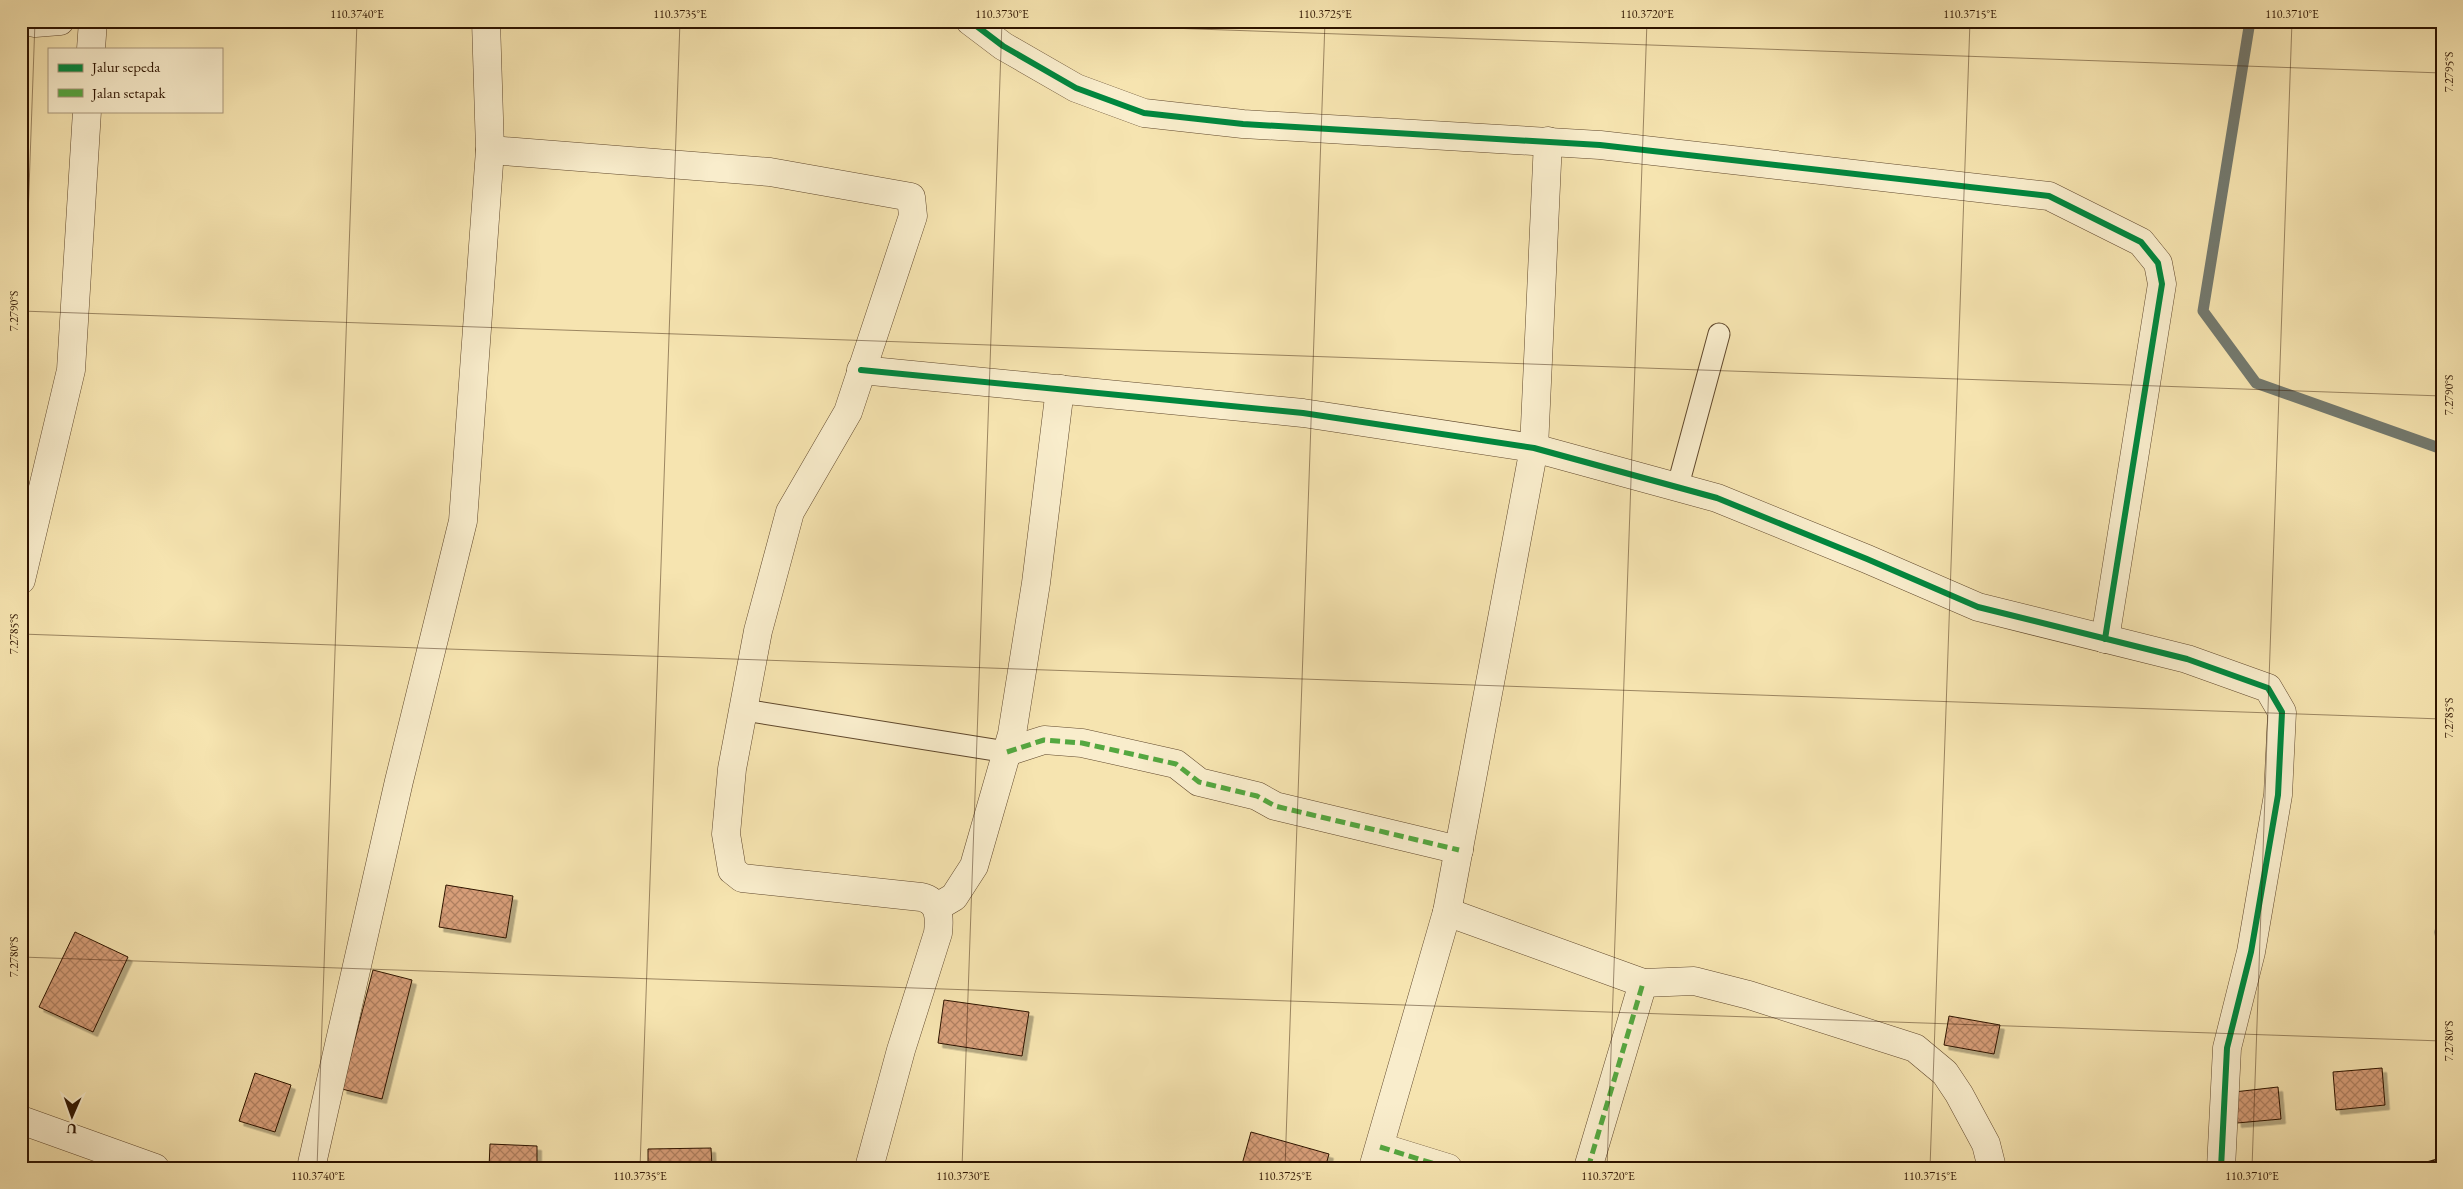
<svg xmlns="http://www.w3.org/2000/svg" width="2463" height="1189" font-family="'EB Garamond',serif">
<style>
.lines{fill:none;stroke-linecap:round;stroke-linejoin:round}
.stream{stroke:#73796e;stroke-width:11}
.building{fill:url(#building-cross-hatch);stroke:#2e1400;filter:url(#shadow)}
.service-casing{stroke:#60482c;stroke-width:23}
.minor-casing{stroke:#60482c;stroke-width:29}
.service{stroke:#f9edcc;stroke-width:21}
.minor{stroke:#f9edcc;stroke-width:28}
.rail-casing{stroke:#2e1400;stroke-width:5.5}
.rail{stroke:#f9edcc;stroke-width:4;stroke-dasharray:11;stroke-linecap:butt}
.quiet{stroke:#54a840;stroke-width:5;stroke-dasharray:10 5;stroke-linecap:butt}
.cycleway-casing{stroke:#f9edcc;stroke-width:9}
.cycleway{stroke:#00873e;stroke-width:6}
.ticks{fill:none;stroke:#2e1400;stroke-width:1;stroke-opacity:0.45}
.neatline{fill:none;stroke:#2e1400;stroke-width:2}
.ticks-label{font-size:12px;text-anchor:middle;fill:#2e1400}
</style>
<defs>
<pattern id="building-cross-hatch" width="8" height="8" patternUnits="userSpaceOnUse" patternTransform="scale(1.25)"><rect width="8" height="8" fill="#d79e79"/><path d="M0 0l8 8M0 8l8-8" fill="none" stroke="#af8061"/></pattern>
<filter id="shadow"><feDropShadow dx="4.5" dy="4.5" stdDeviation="0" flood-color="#0004"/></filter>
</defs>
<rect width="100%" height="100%" fill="#f6e4b0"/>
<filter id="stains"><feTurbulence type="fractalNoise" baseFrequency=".004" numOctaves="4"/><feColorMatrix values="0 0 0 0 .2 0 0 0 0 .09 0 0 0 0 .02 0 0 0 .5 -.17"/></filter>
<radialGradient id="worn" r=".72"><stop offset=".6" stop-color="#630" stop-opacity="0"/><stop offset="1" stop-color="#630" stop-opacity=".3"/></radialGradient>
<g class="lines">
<g class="stream">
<path d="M2250,21L2203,311L2256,383L2442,449"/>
<path d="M2442,922L2440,932L2442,947"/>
</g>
</g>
<g class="building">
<path d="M446,885L513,896L506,938L439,927Z"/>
<path d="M75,932L128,957L93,1032L39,1007Z"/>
<path d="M373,970L412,980L382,1099L342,1089Z"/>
<path d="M944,1000L1029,1012L1022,1056L938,1043Z"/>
<path d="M1949,1016L2000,1025L1994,1054L1944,1045Z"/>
<path d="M2382,1068L2385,1105L2336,1110L2333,1072Z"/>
<path d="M255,1073L291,1085L275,1132L239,1121Z"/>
<path d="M2278,1087L2281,1119L2237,1123L2234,1092Z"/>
<path d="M1251,1132L1329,1154L1325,1168H1241Z"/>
<path d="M490,1144L537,1146V1168H489Z"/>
<path d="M711,1148L712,1168H648V1149Z"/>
<path d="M2091,1164L2168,1167L2091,1168Z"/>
</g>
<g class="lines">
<defs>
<g id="service">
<path d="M1677,489L1719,334"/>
<path d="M744,710L1007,752"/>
</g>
<g id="minor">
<path d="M25,21L35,23L60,21"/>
<path d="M970,21L1003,46L1076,88L1144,113L1243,124L1600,145L2049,196L2141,242L2158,263L2162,284L2105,639"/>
<path d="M91,49L93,21"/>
<path d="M490,150L770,172L911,197L913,216L848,412L790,512L758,631L732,769L726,834L732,870L742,878L921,897C939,901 940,916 938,933L901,1050L869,1168"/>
<path d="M861,370L1303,413L1534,448L1717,498L1867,559L1978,607L2187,659L2268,688L2282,712L2278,795L2251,952L2227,1048L2221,1168"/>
<path d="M21,580L71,370L87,111"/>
<path d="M1007,752L1044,740L1082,743L1176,764L1199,782L1257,796L1275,806L1459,850"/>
<path d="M937,907L954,897L974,866L1012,734L1036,583L1060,389"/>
<path d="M1447,912L1643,983L1694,981L1749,995L1915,1048L1945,1073L1959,1094L1986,1144L1992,1168"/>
<path d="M21,1120L155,1168"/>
<path d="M1380,1147L1448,1168"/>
<path d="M311,1168L399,781L463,521L490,150L486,21"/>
<path d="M1373,1168L1447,912L1534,448L1548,141"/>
<path d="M1588,1168L1643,983"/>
</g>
</defs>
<use href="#service" class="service-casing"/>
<use href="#minor" class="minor-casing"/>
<use href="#service" class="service"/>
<use href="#minor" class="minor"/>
<defs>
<path id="rail" d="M2414,1168L2442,1160"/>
</defs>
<use href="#rail" class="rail-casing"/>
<use href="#rail" class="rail"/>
<g class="quiet">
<path d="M1007,752L1044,740L1082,743L1176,764L1199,782L1257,796L1275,806L1459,850"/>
<path d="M1380,1147L1448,1168"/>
<path d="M1588,1168L1643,983"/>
</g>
<defs>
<g id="cycleway">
<path d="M970,21L1003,46L1076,88L1144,113L1243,124L1600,145L2049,196L2141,242L2158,263L2162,284L2105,639"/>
<path d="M861,370L1303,413L1534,448L1717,498L1867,559L1978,607L2187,659L2268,688L2282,712L2278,795L2251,952L2227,1048L2221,1168"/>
</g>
</defs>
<use href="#cycleway" class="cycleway-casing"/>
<use href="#cycleway" class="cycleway"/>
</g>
<path class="ticks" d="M971,21L2442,73M21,311L2442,396M21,413L35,21M21,634L2442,719M21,957L2442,1041M317,1168L357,21M640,1168L680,21M962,1168L1002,21M1285,1168L1325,21M1607,1168L1647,21M1930,1168L1970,21M2252,1168L2292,21"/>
<rect width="2463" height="1189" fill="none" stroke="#f6e4b0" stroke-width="55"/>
<rect x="48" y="48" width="175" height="65" fill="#f9edcc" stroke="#a8967a"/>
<rect x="58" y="64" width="25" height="8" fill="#00873e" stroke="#a8967a"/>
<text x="92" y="72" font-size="15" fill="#2e1400">Jalur sepeda</text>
<rect x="58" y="89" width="25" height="8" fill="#54a840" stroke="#a8967a"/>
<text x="92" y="98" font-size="15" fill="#2e1400">Jalan setapak</text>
<g transform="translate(72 1116) rotate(182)" stroke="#f9edcc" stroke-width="4" paint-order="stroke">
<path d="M0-4L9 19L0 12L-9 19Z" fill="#2e1400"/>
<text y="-8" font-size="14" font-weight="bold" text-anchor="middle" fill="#2e1400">U</text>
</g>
<rect x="28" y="28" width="2408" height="1134" class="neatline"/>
<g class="ticks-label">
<text x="357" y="18">110.3740°E</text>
<text x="680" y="18">110.3735°E</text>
<text x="1002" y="18">110.3730°E</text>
<text x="1325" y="18">110.3725°E</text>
<text x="1647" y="18">110.3720°E</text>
<text x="1970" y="18">110.3715°E</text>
<text x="2292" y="18">110.3710°E</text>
<text transform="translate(2449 72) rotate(-90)" y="4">7.2795°S</text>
<text transform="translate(14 311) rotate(-90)" y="4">7.2790°S</text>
<text transform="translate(2449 395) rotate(-90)" y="4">7.2790°S</text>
<text transform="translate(14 634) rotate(-90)" y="4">7.2785°S</text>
<text transform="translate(2449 718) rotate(-90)" y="4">7.2785°S</text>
<text transform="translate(14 957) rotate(-90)" y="4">7.2780°S</text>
<text transform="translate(2449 1041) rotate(-90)" y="4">7.2780°S</text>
<text x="318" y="1180">110.3740°E</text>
<text x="640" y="1180">110.3735°E</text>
<text x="963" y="1180">110.3730°E</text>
<text x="1285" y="1180">110.3725°E</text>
<text x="1608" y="1180">110.3720°E</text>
<text x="1930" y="1180">110.3715°E</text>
<text x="2252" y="1180">110.3710°E</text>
</g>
<rect width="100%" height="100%" filter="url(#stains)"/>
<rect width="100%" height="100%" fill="url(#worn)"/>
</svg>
